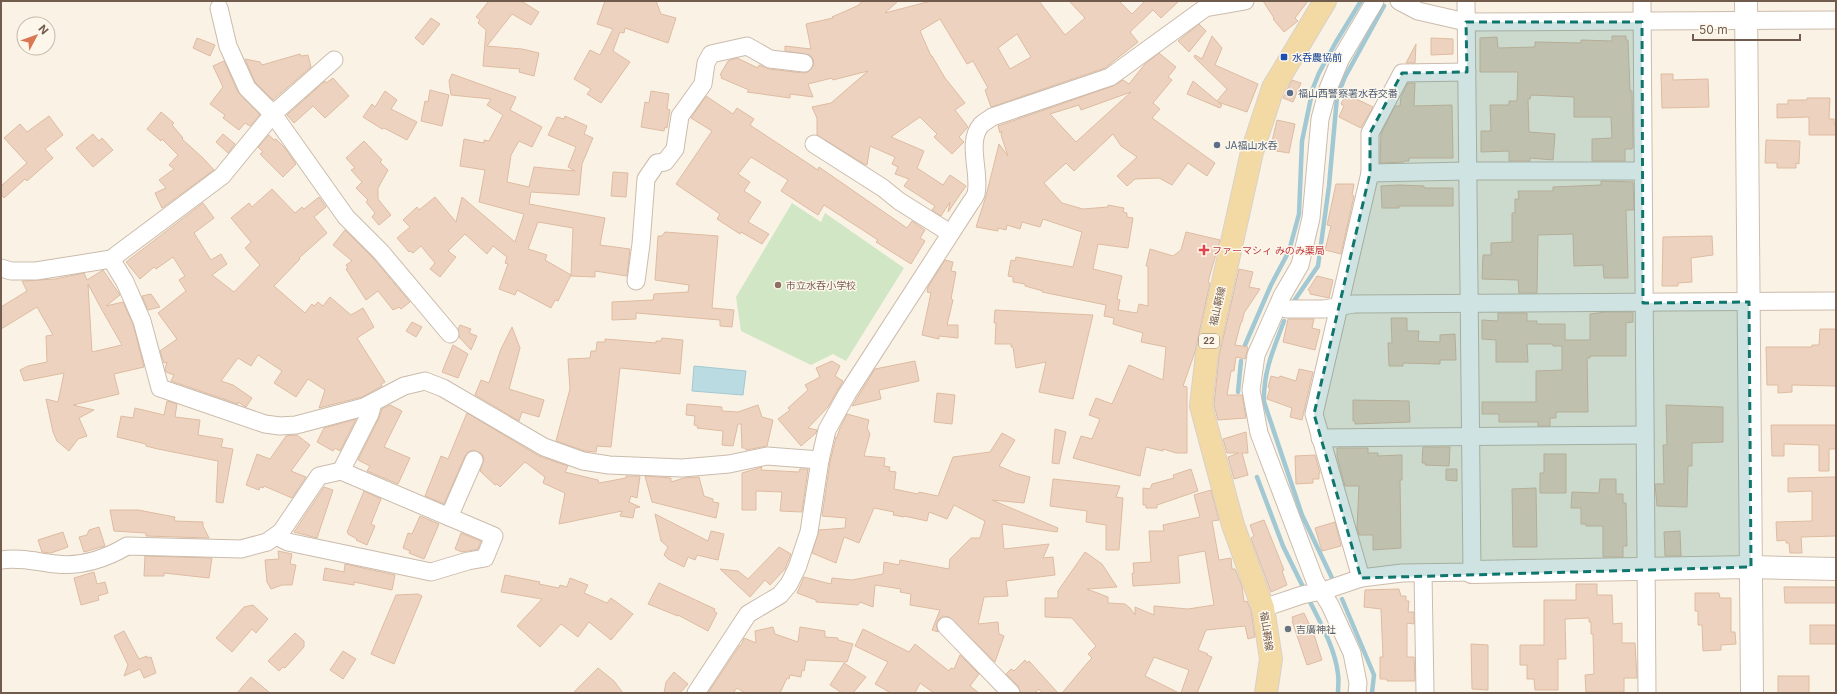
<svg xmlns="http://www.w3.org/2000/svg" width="1837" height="694" font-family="Inter,'Noto Sans JP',sans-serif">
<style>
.green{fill:#d1e6c5}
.water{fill:#bbdbe2;stroke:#a2c9d3}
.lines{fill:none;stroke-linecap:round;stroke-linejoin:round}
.stream{stroke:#a2c9d3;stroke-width:4.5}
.building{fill:#edd3bf;stroke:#debba1;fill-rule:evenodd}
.street-casing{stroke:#cbbbac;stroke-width:19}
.secondary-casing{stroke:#cfbdad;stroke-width:24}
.primary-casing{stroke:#d7d1cd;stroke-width:24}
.street{stroke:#fff;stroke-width:17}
.secondary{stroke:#fff;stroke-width:22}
.primary{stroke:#f3d9a3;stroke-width:22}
.marked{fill:#0f766e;fill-opacity:0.2;stroke:#0f766e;stroke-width:3;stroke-dasharray:8 5;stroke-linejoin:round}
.transit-dot{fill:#1a4fb4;stroke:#fdf7eb;stroke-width:1.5}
.service-dot{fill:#5c6f8a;stroke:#fdf7eb;stroke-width:1.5}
.health-dot{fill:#e0444e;stroke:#fdf7eb;stroke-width:1.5}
.education-dot{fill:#8d6e63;stroke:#fdf7eb;stroke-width:1.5}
.worship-dot{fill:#6b7280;stroke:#fdf7eb;stroke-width:1.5}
.labels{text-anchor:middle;stroke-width:3;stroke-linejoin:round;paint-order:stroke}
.shield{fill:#fdf7eb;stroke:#9b8a7c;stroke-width:1}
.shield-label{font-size:9px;font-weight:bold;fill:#715b4c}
.transit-label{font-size:10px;fill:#164399;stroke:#fdf7eb;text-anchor:start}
.service-label{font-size:10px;fill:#4e5e75;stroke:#fdf7eb;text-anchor:start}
.health-label{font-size:10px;fill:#be3a42;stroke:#fdf7eb;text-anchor:start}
.education-label{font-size:10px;fill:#785e54;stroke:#fdf7eb;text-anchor:start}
.street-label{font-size:10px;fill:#715b4c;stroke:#fdf7eb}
.worship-label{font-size:10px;fill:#5b616d;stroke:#fdf7eb;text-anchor:start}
</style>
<rect width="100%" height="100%" fill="#faf3e5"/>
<path class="green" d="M792,203L821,222L825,213L904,268L846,361L833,354L811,365L741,331L736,297Z"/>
<path class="water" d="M694,366L746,371L743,395L692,391Z"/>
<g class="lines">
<g class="stream">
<path d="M1292,304L1318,266L1329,186L1337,97L1345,77L1384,6"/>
<path d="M1284,321C1274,348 1263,372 1264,402L1302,515L1332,578"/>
<path d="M1245,345L1271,285L1289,251L1299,214L1302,141L1313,88L1319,73L1336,42L1361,1"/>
<path d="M1238,392L1241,361"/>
<path d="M1257,477L1283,546L1305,591"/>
<path d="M1308,598C1320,622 1335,648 1338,674C1339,680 1338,687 1338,693"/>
<path d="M1342,599L1374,675L1372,693"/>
</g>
</g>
<g class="building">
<path d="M489,1H521L539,12L531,25L512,14L487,46L522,49L539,53L534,76L519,72L520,69L483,66L486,30L478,23L480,20L476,17Z"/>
<path d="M605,1H656L661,14L676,18L668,43L625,28L624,33L620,32L613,51L630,62L601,103L587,94L591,89L574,79L590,50L600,55L613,29L597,24Z"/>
<path d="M863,1H898L885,13L931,1H1039L1065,35L1085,18L1069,1H1119L1132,14L1145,1H1179L1161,18L1153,10L1130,32L1138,42L1105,68L991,107L985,90L988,88L973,61L967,64L940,19L920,31L931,56H932L945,78L965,103L955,110L968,127L959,137L964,142L952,154L934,137L937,134L920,117L891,137L924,151L917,168L943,185L950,175L966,186L948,212L950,202L941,216L932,210L935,206L904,186L909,179L895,174L898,167L892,164L895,157L870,146L867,165L864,164L817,135V118L812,107L831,103L868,71L833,80L832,78L808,84L813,97L790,94V98L747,92L749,90L721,78L722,76L720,75L728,61L737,58L758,68L759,65L769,69L803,73L808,72L814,65L813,59L810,55L785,51V46L811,49L806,24L833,18L832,17L857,6ZM1017,34L1031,57L1010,69L998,48Z"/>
<path d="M1263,1H1308L1295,18L1298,21L1284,32L1273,19L1274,18Z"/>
<path d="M431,18L440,24L423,45L415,38Z"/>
<path d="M1199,24L1206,31L1189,52L1178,41Z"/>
<path d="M1212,36L1222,48L1215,65L1258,84L1247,112L1218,102L1222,105L1220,108L1187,94L1193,81L1217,101L1227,89L1194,57L1195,55L1202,59Z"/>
<path d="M1612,36H1626V40H1628L1630,91H1632L1633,147L1632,149H1625V161H1592V139L1612,138L1611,117H1574V97L1531,95L1530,99H1528L1529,132L1555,134L1553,160L1530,158V161H1509V151L1481,152V131H1491L1490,105H1509V101H1517L1518,72H1480V38L1497,37L1498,48L1535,47V42L1581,43V40L1612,41Z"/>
<path d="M197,38L215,45L210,56L193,48Z"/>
<path d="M1431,38L1453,39V54L1431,55Z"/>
<path d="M1416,44L1415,63H1406Z"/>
<path d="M1159,53L1176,67L1168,77L1172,80L1153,103L1160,109L1152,118L1215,163L1207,176L1188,163L1172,185L1159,178L1135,179L1127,186L1117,176L1137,157L1121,146L1113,134L1074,171L1066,163L1044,183L1062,203L1083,209L1108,207V205L1124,208L1123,212L1127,213V217L1133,218L1128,248L1098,244L1093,269L1122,276L1117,299L1120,300L1118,310L1137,313L1139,304L1148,306V266H1146L1150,249L1173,256L1181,250L1186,232L1220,240L1208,282L1210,283L1195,352L1183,386L1187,387V453H1176L1163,449V451L1146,447L1140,476L1073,458L1081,436L1092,439L1100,419L1089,415L1096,398L1112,404L1129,365L1163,380L1166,347L1141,342L1143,333L1113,324L1114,318L1104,316L1106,305L1042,292L1043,291L1025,286V284L1013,282V277L1008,276L1011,260L1015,261L1016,257L1073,267L1082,232L1043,219L1040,227L1022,222L1020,229L1007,225L1006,230L998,228V231L976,227L986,196L999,144L1008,156L1001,135L1002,131L1000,133L998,126L1113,86L1123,80L1129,84L1145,64ZM1131,92L1076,142L1050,114L1079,105L1081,110Z"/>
<path d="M300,54L301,56L308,55L311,67L273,100L255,82L245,59L260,62L262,65Z"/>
<path d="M224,61L238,92L260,115L250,126L245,123L239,130L223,118L225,115L210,104L223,87L213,66Z"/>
<path d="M452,74L516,97L510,110L542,127L532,147L519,141L511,155L507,182L529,187L534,167L575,171L568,167L576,147L548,135L557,117L564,119L565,116L587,126L584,134L593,138L582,164L579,195L531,192L529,204L605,218L600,245L630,249L627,276L595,271V277L571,276L573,228L538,222L528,249L547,255L545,260L571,275L558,301L555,300L551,308L517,290L515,295L499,289L508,264L505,263L507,257L493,246L487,254L465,234L448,251L456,257L440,277L430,269L435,263L421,246L413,253L410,251L409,252L397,238L410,227L403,220L417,207L419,210L435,197L456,222L462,197L515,242L524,214L479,202L485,170L460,166L464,139L484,143V140L489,141L503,115L487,105L491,99L451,95L449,81Z"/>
<path d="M1661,74H1673V80L1708,79L1709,107L1662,108Z"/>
<path d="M333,78L349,96L325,118L313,106L294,123L287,115L325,81L326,83Z"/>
<path d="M1292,80L1301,83L1293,102L1283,98Z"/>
<path d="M1408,83H1415L1414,106L1452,105L1453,158H1409V161H1404V162L1380,163L1381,134L1395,106H1400L1401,97Z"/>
<path d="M430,90L449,95L442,126L421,121L425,101L428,102Z"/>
<path d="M385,91L397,100L391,109L417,122L407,140L384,128L382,129L363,117L372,104L375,107Z"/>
<path d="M651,91L669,94L667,109L670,110L667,128L665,127L664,131L641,127L645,102L649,103Z"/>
<path d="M1346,94L1373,107L1361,128L1339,117L1344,106L1341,104Z"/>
<path d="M706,96L733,114L737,108L754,119L750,125L818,170L819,167L832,176L907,228L912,221L925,230L920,238L925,241L911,264L876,242L878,240L824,205L818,215L781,191L788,180L751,157L738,174L750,182L744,191L761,202L748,222L769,234L762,244L741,232L740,234L717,219L720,214L676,184L712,131L691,118Z"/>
<path d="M1807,98H1830L1829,119H1834V124H1836V135H1809V117L1777,118V104H1788V100H1807Z"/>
<path d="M161,112L174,123L172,125L183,138L182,139L203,158L214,170L162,208L155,193L166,188L159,180L174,169L169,165L178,155L162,139L161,141L147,129Z"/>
<path d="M49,116L63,135L45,149L53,158L27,181L25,179L4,198L1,194V186L27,163L4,138L20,124L27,132Z"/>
<path d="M1277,120L1295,124L1289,153L1270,150Z"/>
<path d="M93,134L99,141L102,138L113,150L93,167L76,148Z"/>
<path d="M223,134L235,144L228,153L216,142Z"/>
<path d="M269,135L274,140L276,139L285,148L296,164L283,177L260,154L263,152L258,147Z"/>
<path d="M1766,140L1800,141L1799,164L1796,163V168H1777V163H1765Z"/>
<path d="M364,141L382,160L380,162L388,170L378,188V199L391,215L379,225L372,217L375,213L366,202L368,200L356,188L362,182L351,170L355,168L346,158Z"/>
<path d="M613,172L628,173L626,197L611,196Z"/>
<path d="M1601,181L1633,182L1634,210H1626L1628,278H1604L1603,265L1574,266L1573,234L1538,235L1537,293H1519L1518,280L1482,279L1483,255H1491V243L1512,242V213H1515V199H1519L1518,191H1553V187L1601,185Z"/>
<path d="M1336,184H1354L1352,195L1354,196L1341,254L1325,250L1331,226L1327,225Z"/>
<path d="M1399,185L1424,186V188H1453V206H1399V208H1382L1381,186Z"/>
<path d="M272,189L295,213L302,207L304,209L319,197L326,207L314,217L327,233L299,258L300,259L274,286L305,313L312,304L314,306L318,302L323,306L330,297L351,315L363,308L374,327L357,338L385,382L381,384L382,386L362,397L319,408L325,390L308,379L296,397L274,383L282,371L258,355L251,366L238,358L221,381L233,385L252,398L246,407L238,402V404L171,381L174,375L166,372L165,369L167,362L164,363L160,351L177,339L158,313L186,291L179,280L185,276L173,257L156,269L154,267L140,279L126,262L203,203L214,218L194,233L211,260L221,254L227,264L212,275L234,292L260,265L245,248L251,242L231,218L249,203L252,207Z"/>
<path d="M345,230L374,259L410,302L401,309L399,307L393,310L378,291L366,300L346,269L348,268L346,265L352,261L333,245Z"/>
<path d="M665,232L718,236L712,308L734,310L732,327L720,326V320L636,313V319L612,320V302L653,300L654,294L688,292L689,285L655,280L658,236H662Z"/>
<path d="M1712,236L1713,255L1691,258L1692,282L1678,283V286H1662L1663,237Z"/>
<path d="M945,260L953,262L951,271L956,272L951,299L953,300L947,325H958V338L939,336V339L922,335L931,293L927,292L928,287Z"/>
<path d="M1239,269L1253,272L1249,287L1260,289L1244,313L1242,322H1241L1235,345L1248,347L1245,359L1236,357L1234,371H1231L1227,395H1242L1246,418L1218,420L1214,405L1219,356Z"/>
<path d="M103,270L120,295L106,306L123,302L133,324L144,367L114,374L119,394L73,405L94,410L79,418L87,436L78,439L69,451L57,441L53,432L46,399L58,402L64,373L24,381L20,370L28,366L47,362L46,336L53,335L37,307L1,329V307L27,291L22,281L55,279L84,273L87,280ZM88,284L102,310L122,345L92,352Z"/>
<path d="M1317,276L1333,280L1329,298L1310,294V291L1308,290Z"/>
<path d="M151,294L160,307L148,310L142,296Z"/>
<path d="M995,310L1093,315L1073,399L1039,392L1046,362L1016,368L1013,347H1011V344H995L996,323H994Z"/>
<path d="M1606,312H1633V322L1626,323V356H1590V358H1587L1588,412H1556V418H1550V426H1538V422H1499V414H1482V402H1536V371L1562,370V346H1553V344H1527L1528,362H1496V340L1482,339V320L1498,321V313H1527V321H1537V324H1565V340H1590V314Z"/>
<path d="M1391,318H1407V331H1419L1418,341L1440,342V335L1455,334L1456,360H1440V364L1403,363V366H1389L1388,343H1392Z"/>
<path d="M1288,319H1314L1312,328L1320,330L1315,350L1283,342Z"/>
<path d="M412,322L422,327L416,337L406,331Z"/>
<path d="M460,325L471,329L469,333L477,336L471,350L459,337L458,329Z"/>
<path d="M512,327L520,348L509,389L544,400L539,417L522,412L519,421L475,395L481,380L489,383L501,349Z"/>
<path d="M1820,329H1836V386L1792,385V392L1778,393V385H1767L1766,347H1812V345H1819Z"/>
<path d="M662,338L683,340L680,374L620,368L611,447L597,446L596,452L585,451L556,441L570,389L568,359L590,358L591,351H596L597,342H605V339L656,343V341H661Z"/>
<path d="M453,345L468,354L458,378L442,372Z"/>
<path d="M832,361L840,366L835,376L843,381L828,407L808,428L817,430L816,433L801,446L778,419L790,410L788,408L808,390L805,385L820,377L816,368Z"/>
<path d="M915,361L919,381L879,390L881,399L852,406L875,369Z"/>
<path d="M1299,369L1313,372L1302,420L1290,417L1292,408L1267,399L1270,388L1268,387L1271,376L1279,378L1280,376L1296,381Z"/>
<path d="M937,393L955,395L952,424L934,422Z"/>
<path d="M1353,400L1409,401L1410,422L1355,424V421H1353Z"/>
<path d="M167,401L177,404L175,417L200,420L198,435L223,439L221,447L233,449L223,503L216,502L218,461L158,449L146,446V444L117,437L121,416L133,418L135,408L164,415Z"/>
<path d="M687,404L722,407V411L738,412L758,405L762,417L773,420L767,446L746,450L745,448H742L741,424H738L733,446L722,445L723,431L697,428L698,426L694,425L695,416L686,415Z"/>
<path d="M390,405L402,411L384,447L410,458L398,484L367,471L370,466L358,460L379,418L382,409Z"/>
<path d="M1666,405L1723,407V442L1692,443V466H1688L1687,507L1657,506L1655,484H1664L1663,445H1667Z"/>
<path d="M467,413L539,456L568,466L565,472L598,480L599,483L626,478V476H640L637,498L631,496L629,502L640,507L635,508L633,518L620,516L622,511L559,524L565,493L543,483L545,477L525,462L500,487L497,484L495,485L480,471L484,459L482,454L473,450L468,452L465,456L444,504L425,496L441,456L448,459Z"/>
<path d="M847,414L869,420L867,428L870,434L864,456L885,458L884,466L890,467L889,471L896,472L894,489L918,494L919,492L938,496L953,457L990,452L1002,433L1015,440L999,466L1015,473L1030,477L1024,503L992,500L1058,528L1057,532L1002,524L1004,549L1049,544L1043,558L1053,557L1055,575L1006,581L1008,596L984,597L978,624L998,622L999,634L1004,636L995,662L949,617L943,616L939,619L936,624L938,632L932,630L940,610L910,605L911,594L900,592L901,589L875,585L873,607L860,602L858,605L816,602V600L797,593L804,577L831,584L832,578L852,580L883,574L884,562L899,565L900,560L949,569L950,559L971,538H980L985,521L954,505L947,519L929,512L927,521L904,516V517L893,515L894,512L874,508L859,543L844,537L836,563L812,553L819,530L845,528L846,518L822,516L830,462L836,437H837L840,428Z"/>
<path d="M356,419L340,451L335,448L333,451L317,442L324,428Z"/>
<path d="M1771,425H1836V449H1829V471H1819V445L1784,444V456H1772Z"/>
<path d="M1055,429L1066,432L1059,464L1052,463Z"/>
<path d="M1246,432L1248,453H1242L1248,475L1234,479L1228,457L1239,453H1227L1223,439Z"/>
<path d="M297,435L310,445L291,471L306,477L292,498L264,486L263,488L260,487L259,490L246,485L257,454L270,459L286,436Z"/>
<path d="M1423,447H1450L1449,466L1425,465L1426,463H1422Z"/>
<path d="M1337,448H1368V453H1378V456L1402,455V480H1400L1401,548L1373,550V535H1359L1357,528L1359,486H1345L1337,456Z"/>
<path d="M1544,454H1566V493H1540V473H1544Z"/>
<path d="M1315,455L1320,473H1319V479H1313V483L1296,484L1295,456Z"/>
<path d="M762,467L761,470L799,472L800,469H808L802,512L780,511L782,492L756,491V510H742V473Z"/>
<path d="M1191,469L1198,491L1157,505V508H1146V505H1143V488L1150,489L1152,484L1174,478L1173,475Z"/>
<path d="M1446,469H1457V481L1446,480Z"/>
<path d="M645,476L671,478V482L684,478L699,477L704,496L713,499V502L719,503L716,518L652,502Z"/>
<path d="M1836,477V536L1801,537L1802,553H1790L1789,543H1786V540L1777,541L1776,522L1812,521V491L1788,492V478Z"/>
<path d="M1053,479L1120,486L1116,497L1123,498L1119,550H1106V525L1086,522L1087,511L1050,506Z"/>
<path d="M1600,479H1616V494H1623V503H1626L1627,546H1623V557H1603V526H1586V524H1581V508H1571L1572,492L1599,493Z"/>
<path d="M324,487L333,490L317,538L294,532Z"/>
<path d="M1536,488L1537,547H1513L1512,489Z"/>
<path d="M1211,490L1219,520L1212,521L1219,560L1231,558L1232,569H1235L1242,586L1244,602L1247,601L1251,611L1255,637L1248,639L1245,626L1206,630L1198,650L1208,654L1207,655L1212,657L1197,693H1181L1189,670L1154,657L1145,676L1179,693H1062L1089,661L1092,658L1088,654L1096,646L1072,618L1045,617V598H1058V591L1085,552L1102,564L1117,587L1087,589L1108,597V603L1125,604L1130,608L1135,615V607L1154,615V606L1188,609L1214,605L1205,551L1178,556L1180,583L1133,586L1132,573H1134L1133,563L1151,562L1149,531H1164L1163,525L1200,517L1194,495Z"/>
<path d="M364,491L381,499L371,524L375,526L367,545L356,540L357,539L348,534V533L347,532Z"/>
<path d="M110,510H138L175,517L174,521L203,522V526L209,538L146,536V533L114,531Z"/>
<path d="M655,514L708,541L711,531L724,534L718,560L697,555L695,560L688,557L684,567L668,559L664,555L668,547L661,541Z"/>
<path d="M420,516L439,524L424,559L409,553L410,551L403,548L408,533L412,534Z"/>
<path d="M1264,520L1284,570L1282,571L1287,585L1271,592L1251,538L1254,536L1250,525Z"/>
<path d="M1335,522L1341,546L1322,551L1315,528Z"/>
<path d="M99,527L105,546L84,552L79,537L87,535L89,530Z"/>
<path d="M1680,531L1681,556H1665L1664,532Z"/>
<path d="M63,532L68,547L51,553L42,552L38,540Z"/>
<path d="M461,533L481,541L478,549L462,552L455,549Z"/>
<path d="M779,547L791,554L785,569L770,585L765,580L750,597L720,569L738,571L748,579Z"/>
<path d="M278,551L292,554L290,564L296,565L292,585H282L271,589L267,582L265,560L279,559Z"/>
<path d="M145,556L212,558L209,578L164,573V576H144Z"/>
<path d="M345,564L395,575L392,590L354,582V585L323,580L325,568L344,572Z"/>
<path d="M94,572L97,584L105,582L108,593L98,596L99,600L81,605L74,578Z"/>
<path d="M505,575L540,582L539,584L559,588L560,585L567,587L570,578L588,585L584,593L607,603L611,598L633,614L611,640L589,622L578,637L561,624L540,647L517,626L542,599L501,592Z"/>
<path d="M659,583L715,609L714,611L717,613L708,631L678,615V616L648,604Z"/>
<path d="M1576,584H1597V595H1612L1613,624L1622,623V643H1635L1637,678H1624V692H1586L1585,675L1594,674L1593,634H1591V622H1589V618L1565,619L1566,659H1558V690H1535L1534,679H1527V665H1520V645H1544V600H1576Z"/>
<path d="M1784,587H1836V603H1785Z"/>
<path d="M1399,589L1401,596H1406V601H1409L1408,612H1414V624L1407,623V657H1414L1415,681H1387V679H1380V657H1383L1381,609L1364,607L1365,590Z"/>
<path d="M1695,593H1719L1720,598H1731V632H1735L1736,644L1721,645V650L1703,651L1702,625H1698V611H1695Z"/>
<path d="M418,594L422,596L394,664L371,654L396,595Z"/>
<path d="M253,605L268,619L256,633L252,629L232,652L216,638L244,607Z"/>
<path d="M1304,613L1311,628H1312L1322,660L1307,665L1292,621L1293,620L1292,617Z"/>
<rect x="1810" y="625" width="26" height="19"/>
<path d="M773,627L775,634L798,642L800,627L825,631V637L838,638V640L853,644L847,662L806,660L804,671L802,670L801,677L790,675L789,679L787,678L780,693H745L737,688L733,693H708L740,645L741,646L744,638L756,643L755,631Z"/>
<path d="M863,629L909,652L915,644L949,671L951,668L954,669L960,655L979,674L970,686L979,693H934L920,683L915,693H891L875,684L888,662L855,646Z"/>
<path d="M124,631L139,659L147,656V658L151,657L156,673L144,678L140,669L124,676L128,665L114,636Z"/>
<path d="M295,633L304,641V647L285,668L283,667L279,671L268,661Z"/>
<path d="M1471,644L1488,645V690L1472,689Z"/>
<path d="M343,651L356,659L343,679L330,670Z"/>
<path d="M1025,660L1027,663L1029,661L1058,693H1042L1039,689L1035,693H1021L1018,686L1006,674L1011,669L1014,671Z"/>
<path d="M844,663L866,677L853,693H842L830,685Z"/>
<path d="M598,668L614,681L623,693H573Z"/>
<path d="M674,672L688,684L680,693H664L666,682Z"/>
<rect x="1778" y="676" width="31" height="17"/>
<path d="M251,677L270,693H237Z"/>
</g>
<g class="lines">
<defs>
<g id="street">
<path d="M1399,1L1418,11L1466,22L1836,20"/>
<path d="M1642,1L1647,693"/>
<path d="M219,8L228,46L247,88L273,114L346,217L381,252L450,334"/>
<path d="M814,144L883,188L899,201L950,233"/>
<path d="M1370,173L1468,171H1643"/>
<path d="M111,259L125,282L142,321L160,388L265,424L280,426L296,425L364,407L404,386L425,381L443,388L544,447L583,461L609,465L682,468L729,464L767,456L820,460"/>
<path d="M1,268L11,271H36L111,259L222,176L273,114L334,60"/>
<path d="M636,281L641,244L646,179L657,163L665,162L675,149L680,116L703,84L706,63L711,54L747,46L770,59L804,63"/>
<path d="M1286,309H1324L1354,304L1836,301"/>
<path d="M1320,438L1645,435"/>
<path d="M449,517L474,460"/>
<path d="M276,536L288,542L431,572L468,561L485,558L494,536L341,471"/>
<path d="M1,560C20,557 37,562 56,564C81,567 107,558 127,546L241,549L267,542L281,532L319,476L341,471L370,414L373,403"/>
<path d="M1423,574L1425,693"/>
<path d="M1361,578L1314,414L1370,173V133L1402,73L1467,72"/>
<path d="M1263,608L1302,595L1326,590L1361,578L1402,573L1472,572L1466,1"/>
<path d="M946,626L1011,693"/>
<path d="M696,693L748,614L780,595L789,584L797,568L809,532L820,460L827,430L847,394L971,202C973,200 975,196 976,194C981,174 966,142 981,125C984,122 988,120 992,117L1110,77L1205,8L1245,1"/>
<path d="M1357,693L1358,683L1352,653L1330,605L1315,581L1259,433L1251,390L1256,355L1282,296L1300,265L1311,218L1320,119L1328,89L1340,60L1375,1"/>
</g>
<g id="secondary">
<path d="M1746,1L1752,693"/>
<path d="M1472,572L1751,567L1836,569"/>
</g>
<path id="primary" d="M1266,693L1271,659L1263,608L1233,525L1201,406L1207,354L1252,152L1273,88L1325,1"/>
</defs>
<use href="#street" class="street-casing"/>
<use href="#secondary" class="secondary-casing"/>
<use href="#primary" class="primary-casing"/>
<use href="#street" class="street"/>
<use href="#secondary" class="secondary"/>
<use href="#primary" class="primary"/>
</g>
<path class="marked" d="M1466,22H1642L1643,303L1749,302L1751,567L1361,578L1314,414L1370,173V133L1402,73L1467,72Z"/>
<rect class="transit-dot" x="1280" y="53" width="8" height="8" rx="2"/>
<g class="service-dot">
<circle cx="1290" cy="93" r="4"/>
<circle cx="1217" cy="145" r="4"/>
</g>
<path class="health-dot" d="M1202 244h4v4h4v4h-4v4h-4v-4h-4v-4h4z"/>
<circle class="education-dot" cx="778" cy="285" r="4"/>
<circle class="worship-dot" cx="1288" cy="629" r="4"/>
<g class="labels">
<rect class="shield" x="1199" y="334" width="20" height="14" rx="3"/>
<g class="shield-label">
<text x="1209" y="344">22</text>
</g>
<g class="transit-label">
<text x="1292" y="61">水呑農協前</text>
</g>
<g class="service-label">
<text x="1298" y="97">福山西警察署水呑交番</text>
<text x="1225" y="149">JA福山水呑</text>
</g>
<g class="health-label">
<text x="1212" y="254">ファーマシィ みのみ薬局</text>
</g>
<g class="education-label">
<text x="786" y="289">市立水呑小学校</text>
</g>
<g class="street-label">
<text transform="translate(1217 306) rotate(-77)" y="4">福山鞆線</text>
<text transform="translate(1267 631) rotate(82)" y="4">福山鞆線</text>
</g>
<g class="worship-label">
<text x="1296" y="633">吉廣神社</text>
</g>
</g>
<rect width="1837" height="694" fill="none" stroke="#715b4c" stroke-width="4"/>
<g transform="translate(36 36) rotate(49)"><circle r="19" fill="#fdf7eb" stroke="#c5b9ab"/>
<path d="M0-3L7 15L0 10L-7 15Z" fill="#da7854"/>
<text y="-6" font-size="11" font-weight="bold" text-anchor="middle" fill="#715b4c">N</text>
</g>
<path d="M1693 34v6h107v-6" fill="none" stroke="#715b4c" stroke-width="2"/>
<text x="1699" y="34" font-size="12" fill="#715b4c" stroke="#fdf7eb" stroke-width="3" paint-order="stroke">50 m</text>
</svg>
